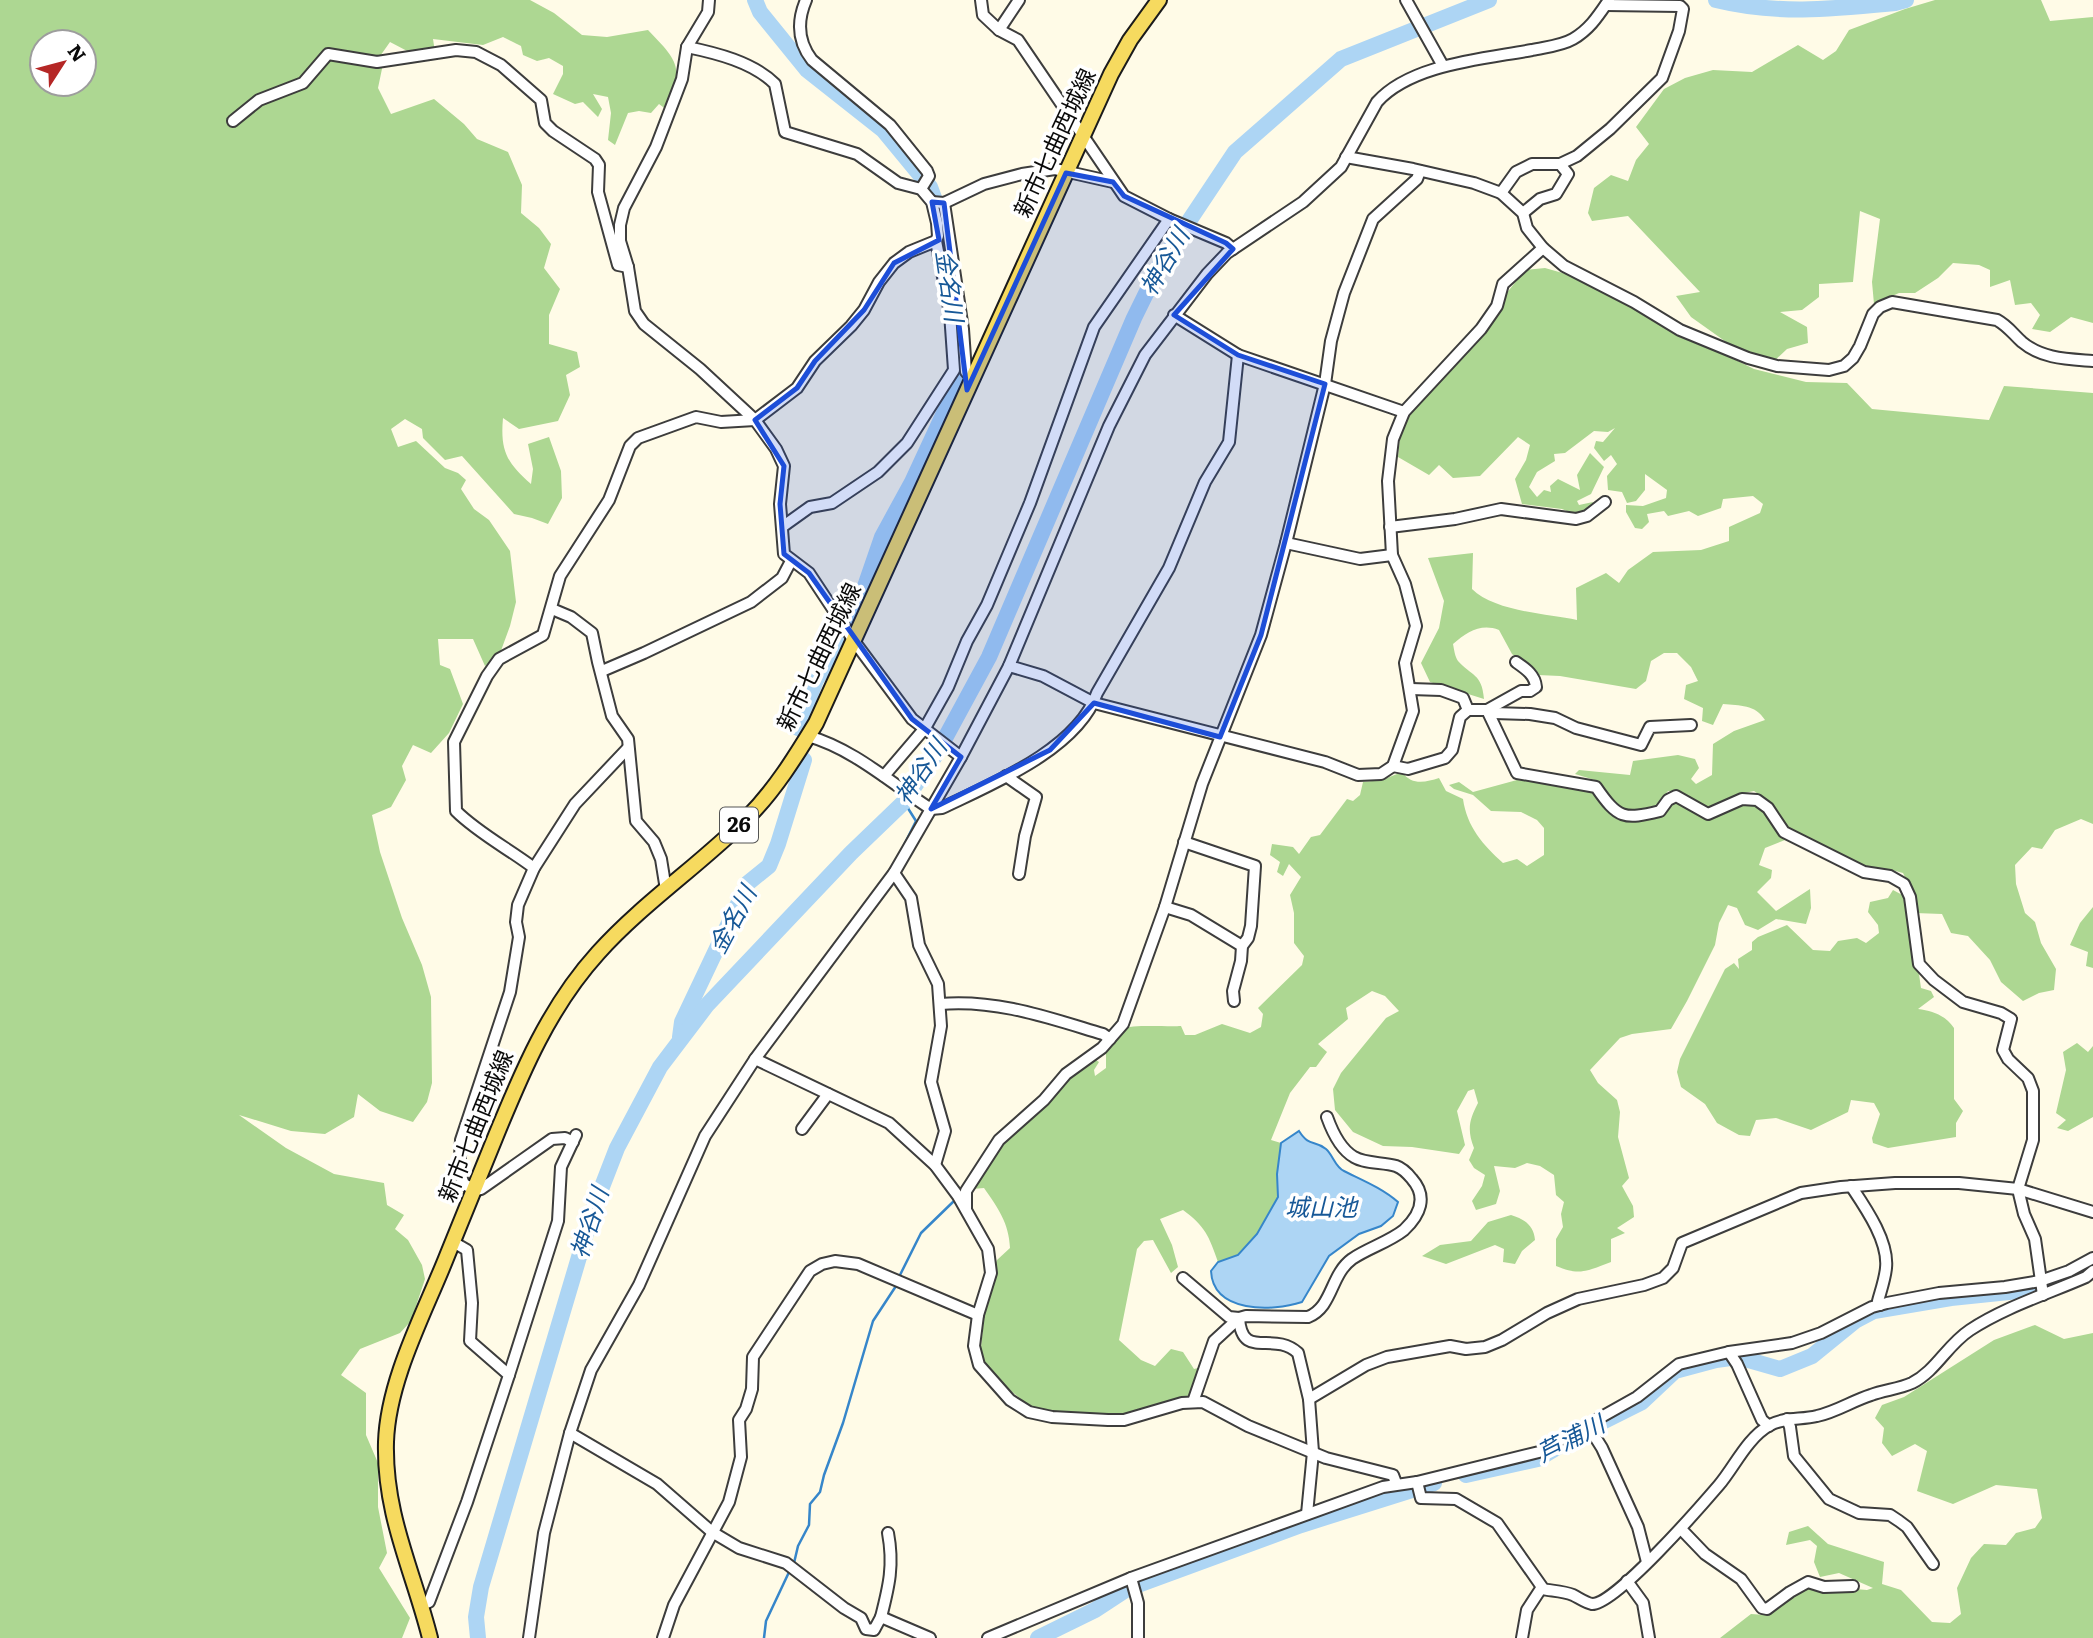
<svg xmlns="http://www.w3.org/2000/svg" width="2093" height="1638" font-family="Literata,'Noto Sans JP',serif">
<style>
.forest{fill:#add792;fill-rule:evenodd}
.water{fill:#add5f4;stroke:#3686ca;stroke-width:2}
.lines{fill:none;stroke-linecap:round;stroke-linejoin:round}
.stream{stroke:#3686ca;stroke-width:2.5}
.river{stroke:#add5f4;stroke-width:16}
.minor-casing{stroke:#3d3d3d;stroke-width:14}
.major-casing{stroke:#1b1b1b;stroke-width:18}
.minor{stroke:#fff;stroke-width:10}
.major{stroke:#f6da5f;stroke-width:14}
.marked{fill:#1d4ed8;fill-opacity:0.2;stroke:#1d4ed8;stroke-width:5;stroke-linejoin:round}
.labels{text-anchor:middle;stroke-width:7;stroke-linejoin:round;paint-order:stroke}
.shield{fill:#fff;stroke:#545454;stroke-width:2}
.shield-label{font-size:21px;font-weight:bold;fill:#0a0a0a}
.street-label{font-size:23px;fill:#0a0a0a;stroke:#fff}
.water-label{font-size:24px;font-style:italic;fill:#175897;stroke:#fff}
</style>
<rect width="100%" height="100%" fill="#fffbe7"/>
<g class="forest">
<path d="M0,0H530L554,13L582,35L607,37L648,30C680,63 683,67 667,110L659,104L651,113L639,111L628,113L615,145L608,140L611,113L608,97L593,94L602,109L598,117L583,102L575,104L553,94L563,74V66L549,58L537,61L523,55L521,46L503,37L483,45L433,39L435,52L411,53L390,42L378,59L383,64L378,88L391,114L434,99L464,124L477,139L508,152L522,185L521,213L539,228L551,244L544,268L560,289L549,315V344L577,352L580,367L566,375L570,395L558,421L519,429L503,418C500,451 507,463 531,484L533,469L528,444L549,437L561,471L562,498L548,524L532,518L514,514L462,456L445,460L423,438L422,429L405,419L391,429L398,447L416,441L445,468L458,473L466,480L461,489L474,509L489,520L510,551L516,602L510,626L499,656L485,666L473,639H438L440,665L450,669L463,704L449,733L431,753L413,745L402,766L406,780L391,807L372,815L380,852L402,918L422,965L431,997L432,1083L427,1102L413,1122L380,1111L358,1094L354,1117L325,1134L291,1131L239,1115L286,1148L334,1174L384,1183L387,1205L404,1215L395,1229L408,1240L422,1265L425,1279L411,1321L400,1333L360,1349L341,1375L366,1393V1435L378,1463V1507L387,1553L379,1568L410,1618L402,1638H0ZM42,42H84V84H42Z"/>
<path d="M1935,0H2041L2050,21L2093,17V323L2071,317L2050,332L2032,329L2040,315L2031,303L2015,305L2010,280L1990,287V270L1979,265L1953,263L1938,278L1915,293H1899L1874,304L1872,282L1880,219L1860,211L1853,282L1819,284V297L1802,310L1780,312L1807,327L1808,343L1787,349L1772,363L1743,354L1691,317L1676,296L1700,292L1628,216L1592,221L1588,213L1594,188L1611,175L1628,181L1636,160L1649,144L1636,127L1664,89L1685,78L1713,70L1752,72L1798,45L1823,60L1836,51L1849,30L1905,9Z"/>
<path d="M1545,268L1580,278L1637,311L1754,369L1806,382L1847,383L1872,409L1989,420L2004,386L2093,393V824L2081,819L2055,830L2042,849L2032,847L2015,865L2016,884L2025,913L2035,922L2041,943L2056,969L2054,990L2039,993L2023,1001L2001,982L1990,960L1968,936L1951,933L1942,914L1915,913L1908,883L1903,873L1888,869H1869L1801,837L1787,826L1773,804L1754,791L1740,794L1710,809L1680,792L1668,791L1657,805L1633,811L1618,808L1598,781L1575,774L1579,770L1630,775L1633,761L1678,755L1695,759L1699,768L1691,779L1696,784L1712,775L1713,744L1734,731L1765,720C1755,704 1740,706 1723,704L1713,725L1702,721L1703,708L1684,699L1686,685L1698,681L1691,667L1677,653H1664L1651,661L1646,681L1636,689L1560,676L1538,675L1512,654L1499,630C1481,623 1467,632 1453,644C1454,649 1455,657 1458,661C1471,676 1482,673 1484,699L1430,682L1421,663L1439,628L1444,601L1428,558L1473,553L1472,589C1494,611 1546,614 1577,620L1576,588L1606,573L1619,583L1628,570L1653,552L1701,550L1729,541V527L1760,513L1763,504L1753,496L1723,499L1721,508L1698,516L1689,511L1668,516L1664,511L1647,514L1649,522L1642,529L1635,528L1626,512V505L1643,506L1666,498L1667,490L1645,474V490L1636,501L1627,503L1622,492L1608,490L1607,476L1617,464L1611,455L1604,461L1594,448L1596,441L1603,442L1615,428L1608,432L1594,431L1565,453L1554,454L1555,461L1537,472L1529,487L1537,497L1544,490L1551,492L1550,486L1558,479L1580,490L1577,475L1590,453L1604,467L1591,494L1577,501L1579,505L1593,502L1589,514L1579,516L1562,509L1522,504L1515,479L1526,460L1530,445L1518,437L1480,476L1453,478L1439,465L1429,475L1398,457L1401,428L1413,411L1525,270Z"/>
<path d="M1402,772C1412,786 1426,782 1439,778L1446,791L1463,799C1467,827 1483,845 1503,863L1517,859L1527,866L1544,855V828L1537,820L1521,812L1491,811L1473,795L1454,789L1449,785L1459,782L1473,792L1517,780L1583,788L1593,792L1630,820L1671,802L1679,800L1697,813C1714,809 1747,796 1761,810C1770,818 1777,831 1785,840L1765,848L1759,865L1772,870L1771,878L1757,892L1776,911L1810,889L1811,908L1806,924L1776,919L1758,930L1745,925L1737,908L1728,905L1719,923L1715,945L1687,1001L1671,1029L1632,1034L1620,1038L1590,1070L1598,1083L1617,1100L1620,1112L1618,1137L1629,1178L1622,1186L1633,1206L1634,1217L1617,1228L1625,1233L1611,1239V1262C1587,1271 1580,1276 1556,1266V1239L1563,1227L1561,1214L1564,1202L1556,1195L1554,1175L1540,1166L1527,1163L1515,1168L1494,1166L1500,1191L1496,1204L1476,1210L1472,1201L1482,1186L1485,1175L1474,1168L1469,1160L1474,1148C1467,1130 1469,1120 1478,1103L1474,1089L1468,1091L1457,1111L1465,1145L1459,1154L1412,1147L1383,1146L1353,1132L1335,1110L1333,1089L1341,1073L1386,1018L1399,1011L1385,996L1372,991L1346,1008L1348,1019L1318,1044L1327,1052L1316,1067H1310L1290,1093L1271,1140L1281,1143L1277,1174L1278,1197L1257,1234L1238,1255L1218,1262C1209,1236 1205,1226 1183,1210L1160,1219L1172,1245L1178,1267L1171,1273L1153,1240L1144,1241L1137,1249L1119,1340L1141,1360L1155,1366L1171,1349L1183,1352L1194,1369L1202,1367L1196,1390L1180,1401L1118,1416L1055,1413L1028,1405L986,1370L980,1356L988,1283L997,1260L1010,1248C1009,1223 998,1208 984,1188L972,1189L1001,1141L1086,1054L1099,1062L1094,1070L1095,1076L1106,1068V1046C1111,1041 1116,1033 1122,1029C1132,1024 1167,1027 1181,1026L1185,1035H1195L1222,1024L1250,1033L1261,1027L1263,1014L1258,1008L1302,965L1304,956L1294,943V913L1290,895L1301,877L1289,864L1283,876L1277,872L1280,862L1270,855L1272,844L1293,847L1299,854L1311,837L1320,835L1347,799L1353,801L1360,795L1363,782L1382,780Z"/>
<path d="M1893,890L1908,898L1921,988L1931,991L1934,997L1918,1009C1933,1011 1945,1015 1954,1028V1099L1963,1111L1956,1123V1137L1888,1148L1873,1143L1872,1138L1880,1114L1874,1103L1851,1100L1848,1112L1811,1130L1776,1118L1756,1120L1750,1136L1739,1135L1717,1123L1705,1104L1681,1087L1677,1072L1680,1059L1725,969L1734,963L1739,969L1738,959L1752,950V942L1758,937L1787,925L1813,950L1830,951L1838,941L1857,938L1866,943L1879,933L1878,925L1868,912L1870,902L1888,898Z"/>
<path d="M2093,907V968L2086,966L2088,952L2070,945L2080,923Z"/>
<path d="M2077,1043L2088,1052L2093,1046V1117L2068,1131L2057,1128L2066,1120L2056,1113L2066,1070L2063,1052Z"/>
<path d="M1511,1215C1524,1219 1534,1225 1535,1240L1522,1251L1515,1264L1503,1262L1504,1249L1495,1245L1446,1264L1422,1256L1440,1245L1471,1241L1488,1222Z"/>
<path d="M2035,1325L2064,1339L2093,1333V1638H1720L1751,1614L1765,1615L1809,1585L1867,1590L1873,1588L1839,1573L1820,1577L1814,1562L1817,1546L1810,1540L1786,1545L1789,1532L1808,1526L1828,1544L1884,1562L1882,1584L1901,1590L1932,1622L1950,1623L1961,1614L1957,1588L1971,1558L1984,1544L2006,1545L2016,1533L2035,1528L2042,1518L2037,1489L1996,1485L1953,1504L1917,1491L1927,1451L1915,1444L1892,1456L1882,1443L1884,1428L1875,1418L1882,1405L1904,1397L1994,1340Z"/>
</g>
<path class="water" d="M1299,1131C1310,1148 1314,1139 1326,1149C1333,1155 1335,1167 1344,1171C1362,1180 1382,1188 1398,1202L1393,1216L1381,1226L1359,1234L1329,1256L1302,1302C1272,1312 1213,1313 1211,1271L1218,1262L1238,1255L1257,1234L1278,1197L1277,1174L1281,1143Z"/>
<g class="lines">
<g class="stream">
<path d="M904,802L916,821L904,845"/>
<path d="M898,1279L921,1233L955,1200"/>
<path d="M794,1563L798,1546L809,1525L810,1504L820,1492L824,1475L843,1423L873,1321L896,1286"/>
<path d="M764,1638L766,1621L790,1570"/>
</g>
<g class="river">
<path d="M755,0L760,12L807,70L883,130L930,187L940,214L951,295"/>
<path d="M1716,0C1777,15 1833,9 1895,3L1906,0"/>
<path d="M852,624L882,537L912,482L956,387L958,355"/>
<path d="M798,728L816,680L843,640"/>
<path d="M680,1037L682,1022L748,883L769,866L778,844L804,760"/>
<path d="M1592,1427L1642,1402L1675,1371L1716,1360L1738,1357L1780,1369L1812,1356L1855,1321L1874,1311L1951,1298L2047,1288L2079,1275L2093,1265"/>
<path d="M1466,1475L1538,1459L1558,1447"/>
<path d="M478,1638L476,1617L481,1587L593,1210L617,1148L660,1067L707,1005L851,853L904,802L937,753L989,657L1134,318L1161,263L1235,152L1341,59L1489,0"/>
<path d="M1038,1638L1095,1610L1127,1589L1301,1525L1434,1483"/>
</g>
<defs>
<g id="minor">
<path d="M709,0L708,12L687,47L682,79L656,147L624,208L620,225V241L628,267L635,311L644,324L700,369L755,420L776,449L784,466L780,504L784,554L809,573L854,641L912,719L961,757"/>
<path d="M806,0C797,21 798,42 812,60L890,125L927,171L929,176L921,189"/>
<path d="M981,0L983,15L999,30L1018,40L1124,196L1169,219L1226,243L1233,249"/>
<path d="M1406,0L1443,66"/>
<path d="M999,30L1019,0"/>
<path d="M233,121L259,100L303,83L328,54L377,62L456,50L476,52L501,65L541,100L545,123L553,131L595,159L599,165L598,192L618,265L628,267"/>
<path d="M1346,157L1413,169L1474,183L1501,193L1523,213L1527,228L1543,248L1564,266L1634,302L1680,330L1748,358L1777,366L1829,370L1844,366L1853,358L1860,346L1873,314L1880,307L1892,302L1997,320C2008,326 2013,334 2022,342C2042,359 2068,359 2093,361"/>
<path d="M1501,193L1516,172L1532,164H1560L1577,156L1610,129L1662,78L1679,31L1683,9L1680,6L1606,5"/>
<path d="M932,202L944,203L984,184L1022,174L1055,169L1113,182"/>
<path d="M944,203L963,329L966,372L973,377"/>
<path d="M1523,213L1540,199L1556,194L1568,174L1560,164"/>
<path d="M1174,315L1238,355L1404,412"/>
<path d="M782,527L810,507L832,503L878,472L907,443L954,370L950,313L936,241"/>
<path d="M1390,527L1455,519L1501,509L1576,519L1587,516L1605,502"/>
<path d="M1286,543L1360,559L1392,555"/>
<path d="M552,609L571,617L592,633L598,662L612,716L628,739L636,821L654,842L661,859L666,890"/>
<path d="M1516,662C1526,669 1535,675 1536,687L1530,691H1521L1487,710L1517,773L1596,787C1618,819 1624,820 1660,811L1668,800L1676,796L1708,814L1742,799L1757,800L1768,808L1784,832L1864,872L1890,876L1904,884L1910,897L1919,964L1934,980L1963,1002L2001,1013L2011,1019L2003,1050L2008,1059L2028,1078L2033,1091V1140L2018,1189L2024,1214L2035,1239L2043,1295"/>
<path d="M1009,666L1043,676L1094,703L1325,762L1358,775L1381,774L1393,766L1413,711L1405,663L1416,626L1405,584L1392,555L1388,481L1393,439L1404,412L1481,329L1497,306L1503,284L1543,248"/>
<path d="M602,671L644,653L751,602L782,578L791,561"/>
<path d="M1411,689L1441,690L1463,698L1468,710"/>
<path d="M808,736C854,749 892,784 931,809L942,808C992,784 1078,749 1097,693L1169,568L1205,482L1229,442L1238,355"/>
<path d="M1393,766L1408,769L1445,758L1452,750L1460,717L1468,710H1487L1494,713L1530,714L1555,718L1576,728L1641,745L1650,727L1691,725"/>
<path d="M884,776L925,728L948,687L967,641L987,605L1030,503L1094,327L1169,219"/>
<path d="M1006,776L1036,797L1025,836L1019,874"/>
<path d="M1184,842L1255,866L1251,926L1248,938L1242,946L1241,961L1233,991L1234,1001"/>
<path d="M534,868C509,849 478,833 456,811L454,742L487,676L499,659L543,635L560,576L609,500L630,446L638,438L696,417L721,422L755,420L797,388L815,361L851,326L864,310L879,282L894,263L909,252L936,241L938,236L937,223L932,202L921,189L898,183L857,154L785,132L775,84C753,62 716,53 687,47"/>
<path d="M894,873L911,898L919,945L938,984L941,1026L931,1082L945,1131L935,1165"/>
<path d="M1165,907L1191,915L1242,946"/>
<path d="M940,1004C997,999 1049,1018 1103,1034L1110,1039"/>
<path d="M755,1059L889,1123L935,1165L958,1196L988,1249L991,1273L978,1315L974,1346L979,1365L1010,1400L1029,1412L1052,1417L1108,1420H1124L1182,1403L1203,1402L1248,1426L1326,1458L1393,1475L1396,1483"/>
<path d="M802,1129L828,1094"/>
<path d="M573,1142L565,1138L552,1139L481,1189L475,1190L464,1184L459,1172L461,1140L510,992L519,937L516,922L518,905L534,868L575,804L628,748"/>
<path d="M1851,1186C1865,1207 1889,1241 1886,1268C1885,1279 1881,1290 1878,1301L1880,1305"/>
<path d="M966,1209V1191L999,1140L1044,1100L1066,1074L1102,1048L1123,1024L1165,907L1202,784L1261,635L1286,543L1325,384L1331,341L1344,293L1373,219L1417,179L1420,171"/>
<path d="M1183,1278L1229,1317L1239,1318"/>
<path d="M1729,1352L1737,1364L1762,1420L1769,1426"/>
<path d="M509,1375L558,1221L561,1167L576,1135"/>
<path d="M1309,1399L1366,1365L1387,1357L1450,1346L1466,1349L1485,1347L1502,1340L1547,1313L1578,1299L1644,1285L1663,1278L1673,1268L1682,1243L1801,1193L1841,1187L1895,1183H1959L2018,1189L2093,1212"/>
<path d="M1193,1402L1214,1341L1239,1318"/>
<path d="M1787,1419L1790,1427L1794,1456L1829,1499L1859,1513L1890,1515L1899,1521L1907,1527L1933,1564"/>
<path d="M1587,1424L1602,1448L1638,1527L1647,1562"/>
<path d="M570,1433L657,1484L712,1532L739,1548L786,1563L844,1608L861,1618L866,1629L874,1630L881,1617L930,1638"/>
<path d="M1417,1482L1421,1498L1456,1499L1497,1523L1542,1587L1527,1610L1522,1638"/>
<path d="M1307,1514L1313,1452L1309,1399L1298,1353C1273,1330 1242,1361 1239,1318L1246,1316L1308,1317C1333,1307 1330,1275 1352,1259C1368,1248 1389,1242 1404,1230C1420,1215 1428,1197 1412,1179C1408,1174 1402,1168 1396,1166C1383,1162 1365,1164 1354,1157C1340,1149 1332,1131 1327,1117"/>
<path d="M1681,1529L1705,1554L1741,1579L1762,1608L1767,1609L1790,1592L1808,1582L1824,1587L1853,1586"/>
<path d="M1131,1578L1138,1603V1638"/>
<path d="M1627,1581L1643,1603L1649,1638"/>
<path d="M1542,1589C1552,1591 1563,1591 1573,1595C1579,1598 1586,1603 1592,1604C1615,1605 1701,1506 1719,1485C1735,1466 1747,1438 1770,1425C1785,1417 1801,1420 1817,1416C1836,1412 1852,1401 1871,1395C1884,1390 1899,1389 1912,1383C1936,1371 1947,1345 1970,1330C2005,1307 2047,1294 2086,1277L2093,1271"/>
<path d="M421,1605L429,1602L467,1502L509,1375L470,1341L472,1303L467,1250L453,1242"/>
<path d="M881,1617C889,1586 894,1565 888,1533"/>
<path d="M529,1638L544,1533L570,1433L591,1370L639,1285L705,1136L755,1059L894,873L961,757L1009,666L1109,426L1145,355L1207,274L1227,253L1303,202L1341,167L1377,102C1411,64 1484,59 1532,50C1545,47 1561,46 1573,39C1590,29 1598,16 1609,0"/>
<path d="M663,1638L674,1605L729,1502L741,1457L739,1420L746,1409L752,1389L753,1357L810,1271L822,1264L835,1261L858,1264L978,1315"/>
<path d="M988,1638L1131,1578L1383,1487L1417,1482L1539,1452L1637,1397L1679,1364L1729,1352L1792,1343L1821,1333L1872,1307L1887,1303L1939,1293L2005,1287L2040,1281L2069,1271L2093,1258"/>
</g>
<path id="major" d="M430,1638C413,1570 384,1515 386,1442C388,1380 424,1314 447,1256C463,1217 479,1178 495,1138C522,1072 549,1007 598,953C643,903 700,865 747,818C775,790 796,756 816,723L1111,74L1130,40L1159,0"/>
</defs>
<use href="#minor" class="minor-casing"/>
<use href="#major" class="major-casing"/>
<use href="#minor" class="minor"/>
<use href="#major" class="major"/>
</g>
<path class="marked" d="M1066,173L1113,182L1124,196L1226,243L1233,249L1174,315L1238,355L1325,384L1261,635L1220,737L1094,703L1050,750L931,809L961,757L912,719L809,573L784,554L780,504L784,466L755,420L797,388L815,361L864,310L894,263L939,240L932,202L944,203L967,390Z"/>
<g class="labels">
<rect class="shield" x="720" y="807.5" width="38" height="35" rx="5"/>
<g class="shield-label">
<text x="739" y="832">26</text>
</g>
<g class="street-label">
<text transform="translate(1055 143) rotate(-65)" y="8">新市七曲西城線</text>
<text transform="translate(819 657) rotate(-64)" y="8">新市七曲西城線</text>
<text transform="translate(476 1126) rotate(-68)" y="8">新市七曲西城線</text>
</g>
<g class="water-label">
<text transform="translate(1165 262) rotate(-60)" y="8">神谷川</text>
<text transform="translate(949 286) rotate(82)" y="8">金名川</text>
<text transform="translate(921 772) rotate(-56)" y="8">神谷川</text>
<text transform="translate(733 920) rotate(-62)" y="8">金名川</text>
<text x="1321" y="1216">城山池</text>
<text transform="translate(590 1223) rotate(-72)" y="8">神谷川</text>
<text transform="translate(1571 1439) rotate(-27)" y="8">芦浦川</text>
</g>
</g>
<g transform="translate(63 63) rotate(54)"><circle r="33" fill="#ffffff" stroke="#9d9d9d" stroke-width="2"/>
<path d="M0-5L12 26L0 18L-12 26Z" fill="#b52726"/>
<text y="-10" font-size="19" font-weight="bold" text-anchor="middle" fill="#0a0a0a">N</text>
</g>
</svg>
